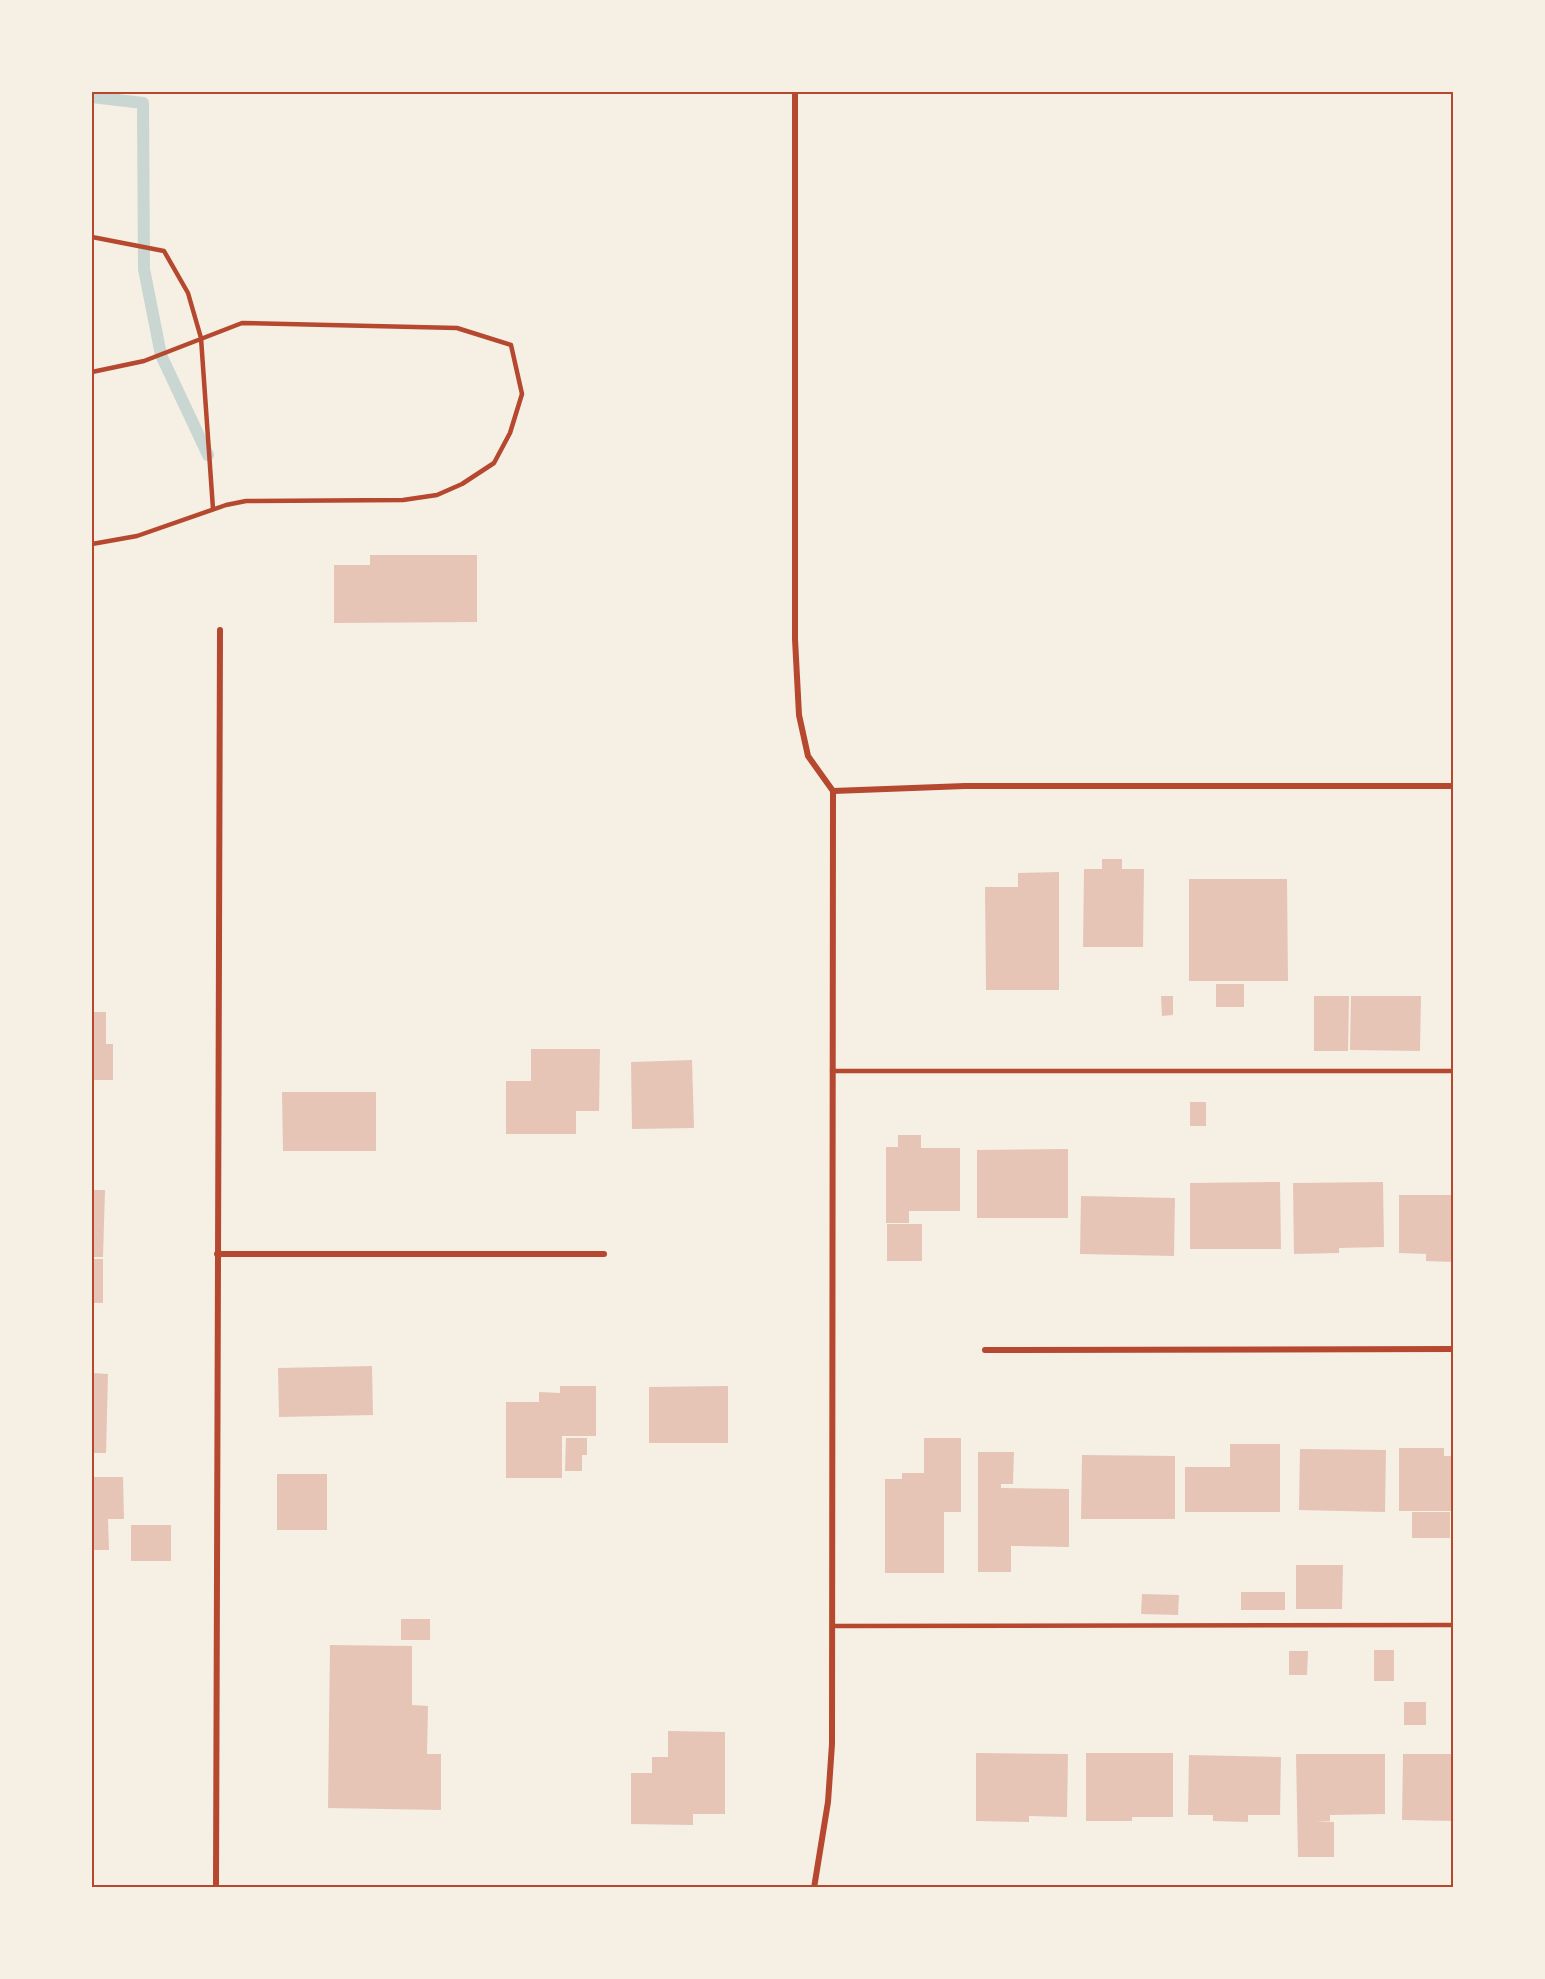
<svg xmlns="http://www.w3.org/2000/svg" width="1545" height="1979" font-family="Roboto,sans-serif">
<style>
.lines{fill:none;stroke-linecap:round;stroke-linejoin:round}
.stream{stroke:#c9d6d2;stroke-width:12}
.building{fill:#e6c5b7}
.service{stroke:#b5482f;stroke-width:4.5}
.minor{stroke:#b5482f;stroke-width:6}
.neatline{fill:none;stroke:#b5482f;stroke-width:2}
</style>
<rect width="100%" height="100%" fill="#f6efe4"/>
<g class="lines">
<path class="stream" d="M92,97L143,103L144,269L161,355L208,455"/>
</g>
<g class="building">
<path d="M370,555H477V622L334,623V565H370Z"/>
<path d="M1102,859H1122V869H1144L1143,947H1083L1084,869H1102Z"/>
<path d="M1059,872V990H986L985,887H1018V873Z"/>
<path d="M1189,879H1287L1288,981H1189Z"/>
<rect x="1216" y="984" width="28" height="23"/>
<path d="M1161,996H1173V1015L1162,1016Z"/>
<path d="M1314,996H1349L1348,1051H1314Z"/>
<path d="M1351,996H1421L1420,1051L1350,1050Z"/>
<path d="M92,1012H106V1044H113V1080H92Z"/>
<path d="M531,1049H600L599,1111H576V1134H506V1081H531Z"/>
<path d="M692,1060L694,1128L632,1129L631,1062Z"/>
<path d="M282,1092H376V1151H283Z"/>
<rect x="1190" y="1102" width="16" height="24"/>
<path d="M898,1135H921V1148H960V1211H909V1223H886V1147H898Z"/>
<path d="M1068,1149V1218H977V1150Z"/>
<path d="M1280,1182L1281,1249H1190V1183Z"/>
<path d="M1383,1182L1384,1247L1339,1248V1253L1294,1254L1293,1183Z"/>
<path d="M92,1190H105L103,1257H92Z"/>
<path d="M1399,1195H1454V1262L1426,1261V1254L1399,1253Z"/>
<path d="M1081,1196L1175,1198L1174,1256L1080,1254Z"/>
<rect x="887" y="1224" width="35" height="37"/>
<rect x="92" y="1259" width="11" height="44"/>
<path d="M372,1366L373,1415L279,1417L278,1368Z"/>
<path d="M92,1373L108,1374L106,1453H92Z"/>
<path d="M560,1386H596V1436H562V1478H506V1402H539V1392L560,1393Z"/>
<path d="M728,1386V1443H649V1387Z"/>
<path d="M566,1438H587V1455H582V1471H565Z"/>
<path d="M924,1438H961V1512H944V1573H885V1479H902V1473H924Z"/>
<path d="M1230,1444H1280V1512H1185V1467H1230Z"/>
<path d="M1399,1448H1444V1456H1454V1511H1399Z"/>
<path d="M1300,1449L1386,1450L1385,1512L1299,1510Z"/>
<path d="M978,1452H1014L1013,1484H1001V1488L1069,1489V1547L1011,1546V1572H978Z"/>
<path d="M1082,1455L1175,1456V1519H1081Z"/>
<rect x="277" y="1474" width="50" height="56"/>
<path d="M92,1477H123L124,1519H108L109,1550H92Z"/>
<rect x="1412" y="1512" width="38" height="26"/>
<rect x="131" y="1525" width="40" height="36"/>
<path d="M1296,1565H1343L1342,1609H1296Z"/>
<rect x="1241" y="1592" width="44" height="18"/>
<path d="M1142,1594L1179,1595L1178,1615L1141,1614Z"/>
<rect x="401" y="1619" width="29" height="21"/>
<path d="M330,1645L412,1646V1705L428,1706L427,1754H441V1810L328,1808Z"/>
<rect x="1374" y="1650" width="20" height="31"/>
<path d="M1289,1651H1308L1307,1675H1289Z"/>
<rect x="1404" y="1702" width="22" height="23"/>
<path d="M668,1731L725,1732V1814H693V1825L631,1824V1773H652V1757H668Z"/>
<path d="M976,1753L1068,1754L1067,1817L1029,1816V1822L976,1821Z"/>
<path d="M1086,1753H1173V1817H1132V1821H1086Z"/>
<path d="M1296,1754H1385V1814L1330,1815V1821H1315L1334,1822V1857H1298Z"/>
<path d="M1403,1754H1454V1821L1402,1820Z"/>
<path d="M1189,1755L1281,1757L1280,1815H1248V1822L1213,1821V1815H1188Z"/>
</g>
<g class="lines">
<g class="service">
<path d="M92,237L164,251L188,293L201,338L213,509"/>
<path d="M92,372L144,361L242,323L457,328L511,345L522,394L510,433L494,463L462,484L437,495L403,500L246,501L226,505L137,536L92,544"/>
<path d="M832,1071H1454"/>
<path d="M832,1626L1454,1625"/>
</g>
<g class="minor">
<path d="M795,92V639L799,715L808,756L833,791L832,1744L828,1802L814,1888"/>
<path d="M833,791L965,786H1454"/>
<path d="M217,1254H604"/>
<path d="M985,1350L1454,1349"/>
<path d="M216,1888L220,630"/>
</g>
</g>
<rect width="1545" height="1979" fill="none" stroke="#f6efe4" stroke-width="186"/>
<rect x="93" y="93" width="1359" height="1793" class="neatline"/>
</svg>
